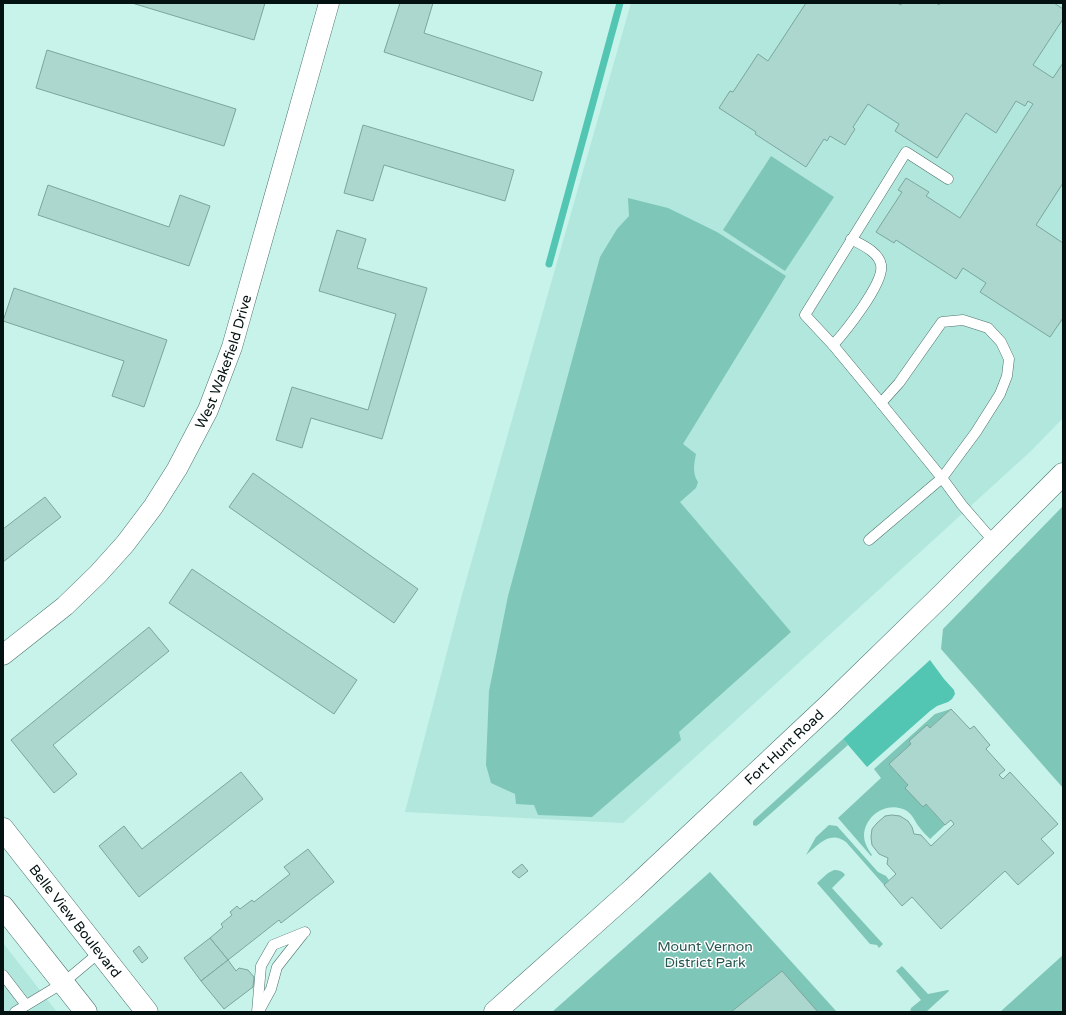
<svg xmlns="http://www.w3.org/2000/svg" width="1066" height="1015" font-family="'Varela Round',sans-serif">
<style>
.built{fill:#b1e7dc}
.green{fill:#7ec6b8}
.water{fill:#53c6b3}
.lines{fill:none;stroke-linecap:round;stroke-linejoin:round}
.stream{stroke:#53c6b3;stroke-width:7}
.building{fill:#acd7ce;stroke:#7ca69d}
.lane-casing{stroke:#4b736b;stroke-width:11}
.street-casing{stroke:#4b736b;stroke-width:21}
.secondary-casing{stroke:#4b736b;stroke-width:23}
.lane{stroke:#fff;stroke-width:10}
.street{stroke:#fff;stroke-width:20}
.secondary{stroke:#fff;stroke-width:22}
.labels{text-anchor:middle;stroke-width:3;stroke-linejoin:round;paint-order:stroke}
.street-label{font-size:14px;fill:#031210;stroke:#fff}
.park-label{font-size:14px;fill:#26574f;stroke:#fff}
</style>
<rect width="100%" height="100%" fill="#c7f3ea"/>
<g class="built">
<path d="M631,3H1063V418L1031,451L623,823L405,812L462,595Z"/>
<path d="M3,943L57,1012H3Z"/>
</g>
<g class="green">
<path d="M771,156L834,197L785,271L723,230Z"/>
<path d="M628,198L668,208L717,232L786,276L683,444L696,454C694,464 692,473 698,482L696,488L680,502L791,632L679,732L681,740L592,817L538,815L534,805L516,804L515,794L491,783L486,765L489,691L508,596L600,257L617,229L629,216Z"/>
<path d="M1063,506V788L941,649L943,629Z"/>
<path d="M951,709L889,764L945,825L930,839C927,836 923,832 920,828C915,822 913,815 907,811C888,800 865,815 864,835C864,843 868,849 872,855L871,856L838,818L881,778L874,769L935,714Z"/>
<path d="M843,739L848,745L759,824L756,826L753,825V822L754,820Z"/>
<path d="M829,825L837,826L878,872L886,876L889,880L884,885L846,842C830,830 819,844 806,855L816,837Z"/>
<path d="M834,870C838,870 843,871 845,875L832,888L883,944L879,948L877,945L870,944L817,883L828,873Z"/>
<path d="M710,872L837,1012H552Z"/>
<path d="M1063,955V1012H1000Z"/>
<path d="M902,966L928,994L948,990L949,991L926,1012H910L911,1008L921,1000L896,971Z"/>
</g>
<path class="water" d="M930,660L944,679L954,690L955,694L952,699L948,702L937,706L930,711L867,767L843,739Z"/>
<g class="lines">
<path class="stream" d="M549,264L620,3"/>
</g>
<g class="building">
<path d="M132,3H265L254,40Z"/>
<path d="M400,3H433L424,33L542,72L533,101L384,52Z"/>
<path d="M806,3H897L901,5L902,3H936L939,5L940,3H1054L1063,9V19L1033,65L1053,78L1063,63V183L1036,225L1063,243V318L1050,337L980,292L986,283L963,268L956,279L896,240L894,243L876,232L902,192L898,190L906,178L929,192L926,196L960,218L1033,104L1028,101L1025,106L1016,101L996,133L966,113L937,158L895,131L899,124L868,104L853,127L855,129L845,145L830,136L827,141L824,139L806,167L755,134L756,132L719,108L730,91L733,92L758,54L768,61Z"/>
<path d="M47,50L236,109L224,146L36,88Z"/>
<path d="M363,125L514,170L505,201L384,165L373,201L344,193Z"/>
<path d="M48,185L169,227L180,195L210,206L189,266L38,215Z"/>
<path d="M337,230L366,239L357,268L427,288L382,439L311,418L302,448L276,440L292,387L368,410L396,314L319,291Z"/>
<path d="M14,288L167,340L144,407L112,396L124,361L3,321Z"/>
<path d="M253,473L418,589L394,623L229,507Z"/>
<path d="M45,497L61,517L3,562V529Z"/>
<path d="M192,569L357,680L334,714L169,603Z"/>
<path d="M149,627L169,651L53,745L77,774L54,793L11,740Z"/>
<path d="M951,709L970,729L974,726L990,745L986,749L1005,770L999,775L1003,779L1010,772L1058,824L1041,839L1054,853L1018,885L1005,871L941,929L912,897L902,906L884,885L896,874L887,864L888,858L879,854L872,845L871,837L872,829L877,823L885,816L892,815L900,816L908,821L912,827L914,834L921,835L931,846L954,824L951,820L945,825L926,804L923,807L905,788L908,785L889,764L911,744L909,741L927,725L930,728Z"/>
<path d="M241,772L263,799L139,897L99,846L124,826L142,849Z"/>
<path d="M308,849L334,882L281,923L279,920L228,960L210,938L223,927L221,924L232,915L230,912L237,906L240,909L252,900L254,902L290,874L284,867Z"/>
<path d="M522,864L528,871L519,878L512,872Z"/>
<path d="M210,938L228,960L201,981L184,958Z"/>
<path d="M139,946L148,958L142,963L133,951Z"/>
<path d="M228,960L236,971L239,968L248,970L254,977L253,987L224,1009L201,981Z"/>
<path d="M782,971L818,1012H731Z"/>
</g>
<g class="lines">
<defs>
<g id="lane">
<path d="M948,179L906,152L805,315L833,345L881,403L942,478L962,505L995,543"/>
<path d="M833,345C845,332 885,282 881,265C879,252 862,245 851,239"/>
<path d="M869,540L942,478L976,432L1000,394L1007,376L1009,359L1001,342L988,328L963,320L942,322L899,383L881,403"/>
<path d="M3,975L26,1005"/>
<path d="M259,1011L271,989L277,967L303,934"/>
<path d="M15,1012L63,983L100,952"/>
<path d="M257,1012L261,966L273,945L305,932"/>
</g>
<g id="street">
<path id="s1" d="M3,655L65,606L98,574L125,544L153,507L177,469L208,410L232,347L329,3"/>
</g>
<g id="secondary">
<path id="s2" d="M3,829L147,1012"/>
<path d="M3,907L86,1012"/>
<path id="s3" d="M495,1012L633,889L830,704L944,593L1063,474"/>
</g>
</defs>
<use href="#lane" class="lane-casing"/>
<use href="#street" class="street-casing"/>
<use href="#secondary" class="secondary-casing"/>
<use href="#lane" class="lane"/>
<use href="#street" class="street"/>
<use href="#secondary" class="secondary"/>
</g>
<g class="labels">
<g class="street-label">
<text dy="5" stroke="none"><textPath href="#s1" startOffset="374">West Wakefield Drive</textPath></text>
<text dy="5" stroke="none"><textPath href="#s3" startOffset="392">Fort Hunt Road</textPath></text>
<text dy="5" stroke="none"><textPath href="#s2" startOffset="117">Belle View Boulevard</textPath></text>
</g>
<g class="park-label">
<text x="705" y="951">Mount Vernon<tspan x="705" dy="16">District Park</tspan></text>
</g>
</g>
<rect width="1066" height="1015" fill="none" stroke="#031210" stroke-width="8"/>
</svg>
